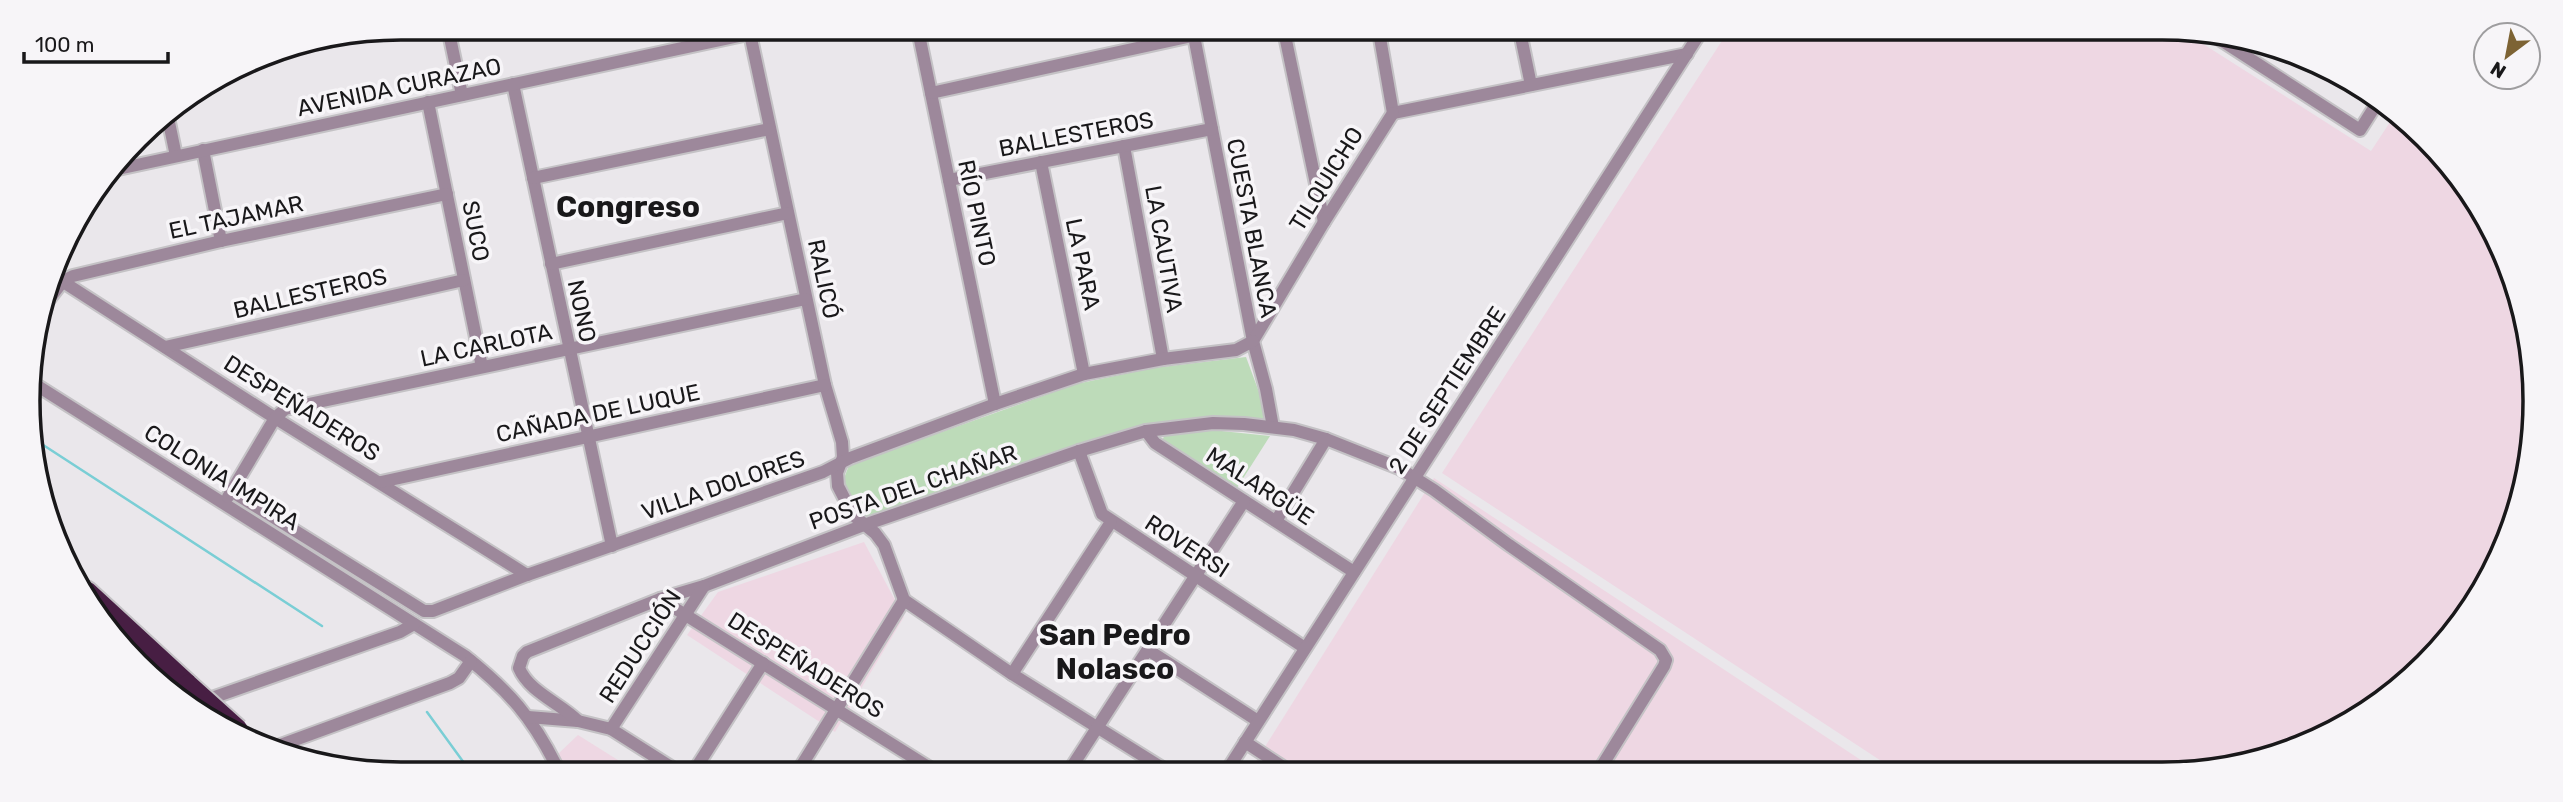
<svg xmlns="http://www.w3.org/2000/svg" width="2563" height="802" font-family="Rubik,sans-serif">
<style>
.industrial{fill:#eed7e3}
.green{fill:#bddbb9}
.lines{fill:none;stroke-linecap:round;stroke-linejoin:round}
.stream{stroke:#7aced5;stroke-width:2.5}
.minor-casing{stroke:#c4c2c5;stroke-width:16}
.highway-casing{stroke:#c4c2c5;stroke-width:23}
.minor{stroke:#9d889b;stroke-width:12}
.highway{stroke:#471e43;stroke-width:19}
.highway-bridge-casing{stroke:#c4c2c5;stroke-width:23;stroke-linecap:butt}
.highway-bridge{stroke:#471e43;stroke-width:19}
.labels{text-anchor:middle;stroke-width:7;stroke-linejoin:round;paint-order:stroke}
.street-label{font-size:23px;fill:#19181a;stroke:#f7f5f8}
.district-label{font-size:30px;font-weight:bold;fill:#19181a;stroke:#f7f5f8}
.rim{fill:none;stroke:#19181a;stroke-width:3.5}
</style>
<rect width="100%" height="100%" fill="#eae7eb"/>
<g class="industrial">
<path d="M1727,33L2189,35L2371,151L2394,116L2472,194L2528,329V474L2485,587L2425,665L2327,735L2211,771L1895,770L1442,473Z"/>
<path d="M1434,478L1876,770L1251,769Z"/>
<path d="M864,542L904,617L835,732L687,635L718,592Z"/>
<path d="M578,735L629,767H565L557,755Z"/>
</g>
<g class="green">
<path d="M1246,357L1259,392L1265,421L1211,418L1018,467L966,483L862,523L850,501L843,481L849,465L1076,384L1153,368Z"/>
<path d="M1212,430L1270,436L1235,491L1162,441L1165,434Z"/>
</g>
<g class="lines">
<g class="stream">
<path d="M37,441L322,626"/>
<path d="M427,712L467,767"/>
</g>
<defs>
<g id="minor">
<path d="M448,28L462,95"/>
<path d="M749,29L825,385L842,442L843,457L837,473L838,486L853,515L875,533L884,545L904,600L1012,674L1164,769"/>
<path d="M918,30L995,404"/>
<path d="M1284,31L1324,222"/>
<path d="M1379,32L1393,113"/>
<path d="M1520,32L1531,85"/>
<path d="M2213,35L2360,130L2379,100"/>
<path d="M1194,36L1253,341L1266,389L1273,427"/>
<path d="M513,84L612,546"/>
<path d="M931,93L1215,31"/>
<path d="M428,102L482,367"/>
<path d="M167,113L176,156"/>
<path d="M1393,113L1687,54"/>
<path d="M1124,146L1163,359"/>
<path d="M203,150L221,241"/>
<path d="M1041,162L1084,374"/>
<path d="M118,169L771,29"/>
<path d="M533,178L770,129"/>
<path d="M949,180L1212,129"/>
<path d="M551,264L788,213"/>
<path d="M54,276L275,418L527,575"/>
<path d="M46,303L63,281L73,276L221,241L447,194"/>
<path d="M1253,341L1324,222L1393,113"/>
<path d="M165,347L464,280"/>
<path d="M33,383L465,656C509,691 532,717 557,767"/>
<path d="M1146,431L1155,443L1354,572"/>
<path d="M1079,451L1102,514L1305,648"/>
<path d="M381,482L825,385"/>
<path d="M231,491L424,611H433L527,575L823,472L850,458L995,404L1084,374L1163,359L1236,350L1253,341"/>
<path d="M228,497L275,418L285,409L806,299"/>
<path d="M1276,521L1326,439"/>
<path d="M660,599L930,768"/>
<path d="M1148,650L1258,721"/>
<path d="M1012,674L1111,522"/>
<path d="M189,706L400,632L414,624"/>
<path d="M528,717L578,721L611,729L671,767"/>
<path d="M578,721C560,703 529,692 519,668L523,656L527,652L660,599L704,586L864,525L1079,451L1146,431L1213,423L1244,424L1294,430L1326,439L1399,468L1434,490L1509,545L1660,650L1666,660L1664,666L1600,769"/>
<path d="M611,729L704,586"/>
<path d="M1245,742L1286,769"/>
<path d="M278,746L450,683L459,678L471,661"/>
<path d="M696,768L763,663"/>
<path d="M800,768L904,600"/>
<path d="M1071,768L1244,501"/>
<path d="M1228,769L1700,33"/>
</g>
<path id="highway" d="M87,591L188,684"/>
</defs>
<use href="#minor" class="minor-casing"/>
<use href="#highway" class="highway-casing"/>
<use href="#minor" class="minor"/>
<use href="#highway" class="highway"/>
<defs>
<path id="highway-bridge" d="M188,684L238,729"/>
</defs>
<use href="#highway-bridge" class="highway-bridge-casing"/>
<use href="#highway-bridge" class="highway-bridge"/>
</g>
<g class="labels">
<g class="street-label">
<text transform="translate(399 87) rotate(-12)" y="8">AVENIDA CURAZAO</text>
<text transform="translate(1076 134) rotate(-11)" y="8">BALLESTEROS</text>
<text transform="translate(1326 179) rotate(-58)" y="8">TILQUICHO</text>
<text transform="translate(977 213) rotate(78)" y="8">RÍO PINTO</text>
<text transform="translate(236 217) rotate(-12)" y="8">EL TAJAMAR</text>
<text transform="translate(1252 228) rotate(79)" y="8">CUESTA BLANCA</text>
<text transform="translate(476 231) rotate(79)" y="8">SUCO</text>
<text transform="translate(1164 249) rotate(80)" y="8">LA CAUTIVA</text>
<text transform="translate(1083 264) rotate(78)" y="8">LA PARA</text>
<text transform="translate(824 279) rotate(78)" y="8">RALICÓ</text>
<text transform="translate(310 293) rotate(-13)" y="8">BALLESTEROS</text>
<text transform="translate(582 311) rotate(78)" y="8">NONO</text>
<text transform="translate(486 345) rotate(-12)" y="8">LA CARLOTA</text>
<text transform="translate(1447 390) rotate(-57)" y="8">2 DE SEPTIEMBRE</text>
<text transform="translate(302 408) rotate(32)" y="8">DESPEÑADEROS</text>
<text transform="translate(598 413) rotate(-12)" y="8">CAÑADA DE LUQUE</text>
<text transform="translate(222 477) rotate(32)" y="8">COLONIA IMPIRA</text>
<text transform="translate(723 485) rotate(-19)" y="8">VILLA DOLORES</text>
<text transform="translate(1260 486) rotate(33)" y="8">MALARGÜE</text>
<text transform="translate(913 487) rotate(-19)" y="8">POSTA DEL CHAÑAR</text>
<text transform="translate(1187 546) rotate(33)" y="8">ROVERSI</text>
<text transform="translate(640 646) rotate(-57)" y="8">REDUCCIÓN</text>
<text transform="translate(806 665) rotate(32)" y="8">DESPEÑADEROS</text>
</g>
<g class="district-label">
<text x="628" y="217">Congreso</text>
<text x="1115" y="645">San Pedro<tspan x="1115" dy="34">Nolasco</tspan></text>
</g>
</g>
<path d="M0 0H2563V802H0ZM401 40H2162A361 361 0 0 1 2523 401V401A361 361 0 0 1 2162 762H401A361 361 0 0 1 40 401V401A361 361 0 0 1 401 40Z" fill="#f7f5f8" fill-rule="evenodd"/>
<path class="rim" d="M401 40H2162A361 361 0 0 1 2523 401V401A361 361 0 0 1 2162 762H401A361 361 0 0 1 40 401V401A361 361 0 0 1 401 40Z"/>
<g transform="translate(2507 56) rotate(212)"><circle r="33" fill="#f7f5f8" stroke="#9e9d9f" stroke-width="2"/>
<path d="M0-5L12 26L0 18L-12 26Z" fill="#7d6334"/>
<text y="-10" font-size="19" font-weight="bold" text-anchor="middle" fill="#19181a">N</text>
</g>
<path d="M24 52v10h144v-10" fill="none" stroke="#19181a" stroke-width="3.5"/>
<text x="35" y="52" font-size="21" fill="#19181a" stroke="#f7f5f8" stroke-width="5" paint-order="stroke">100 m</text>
</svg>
